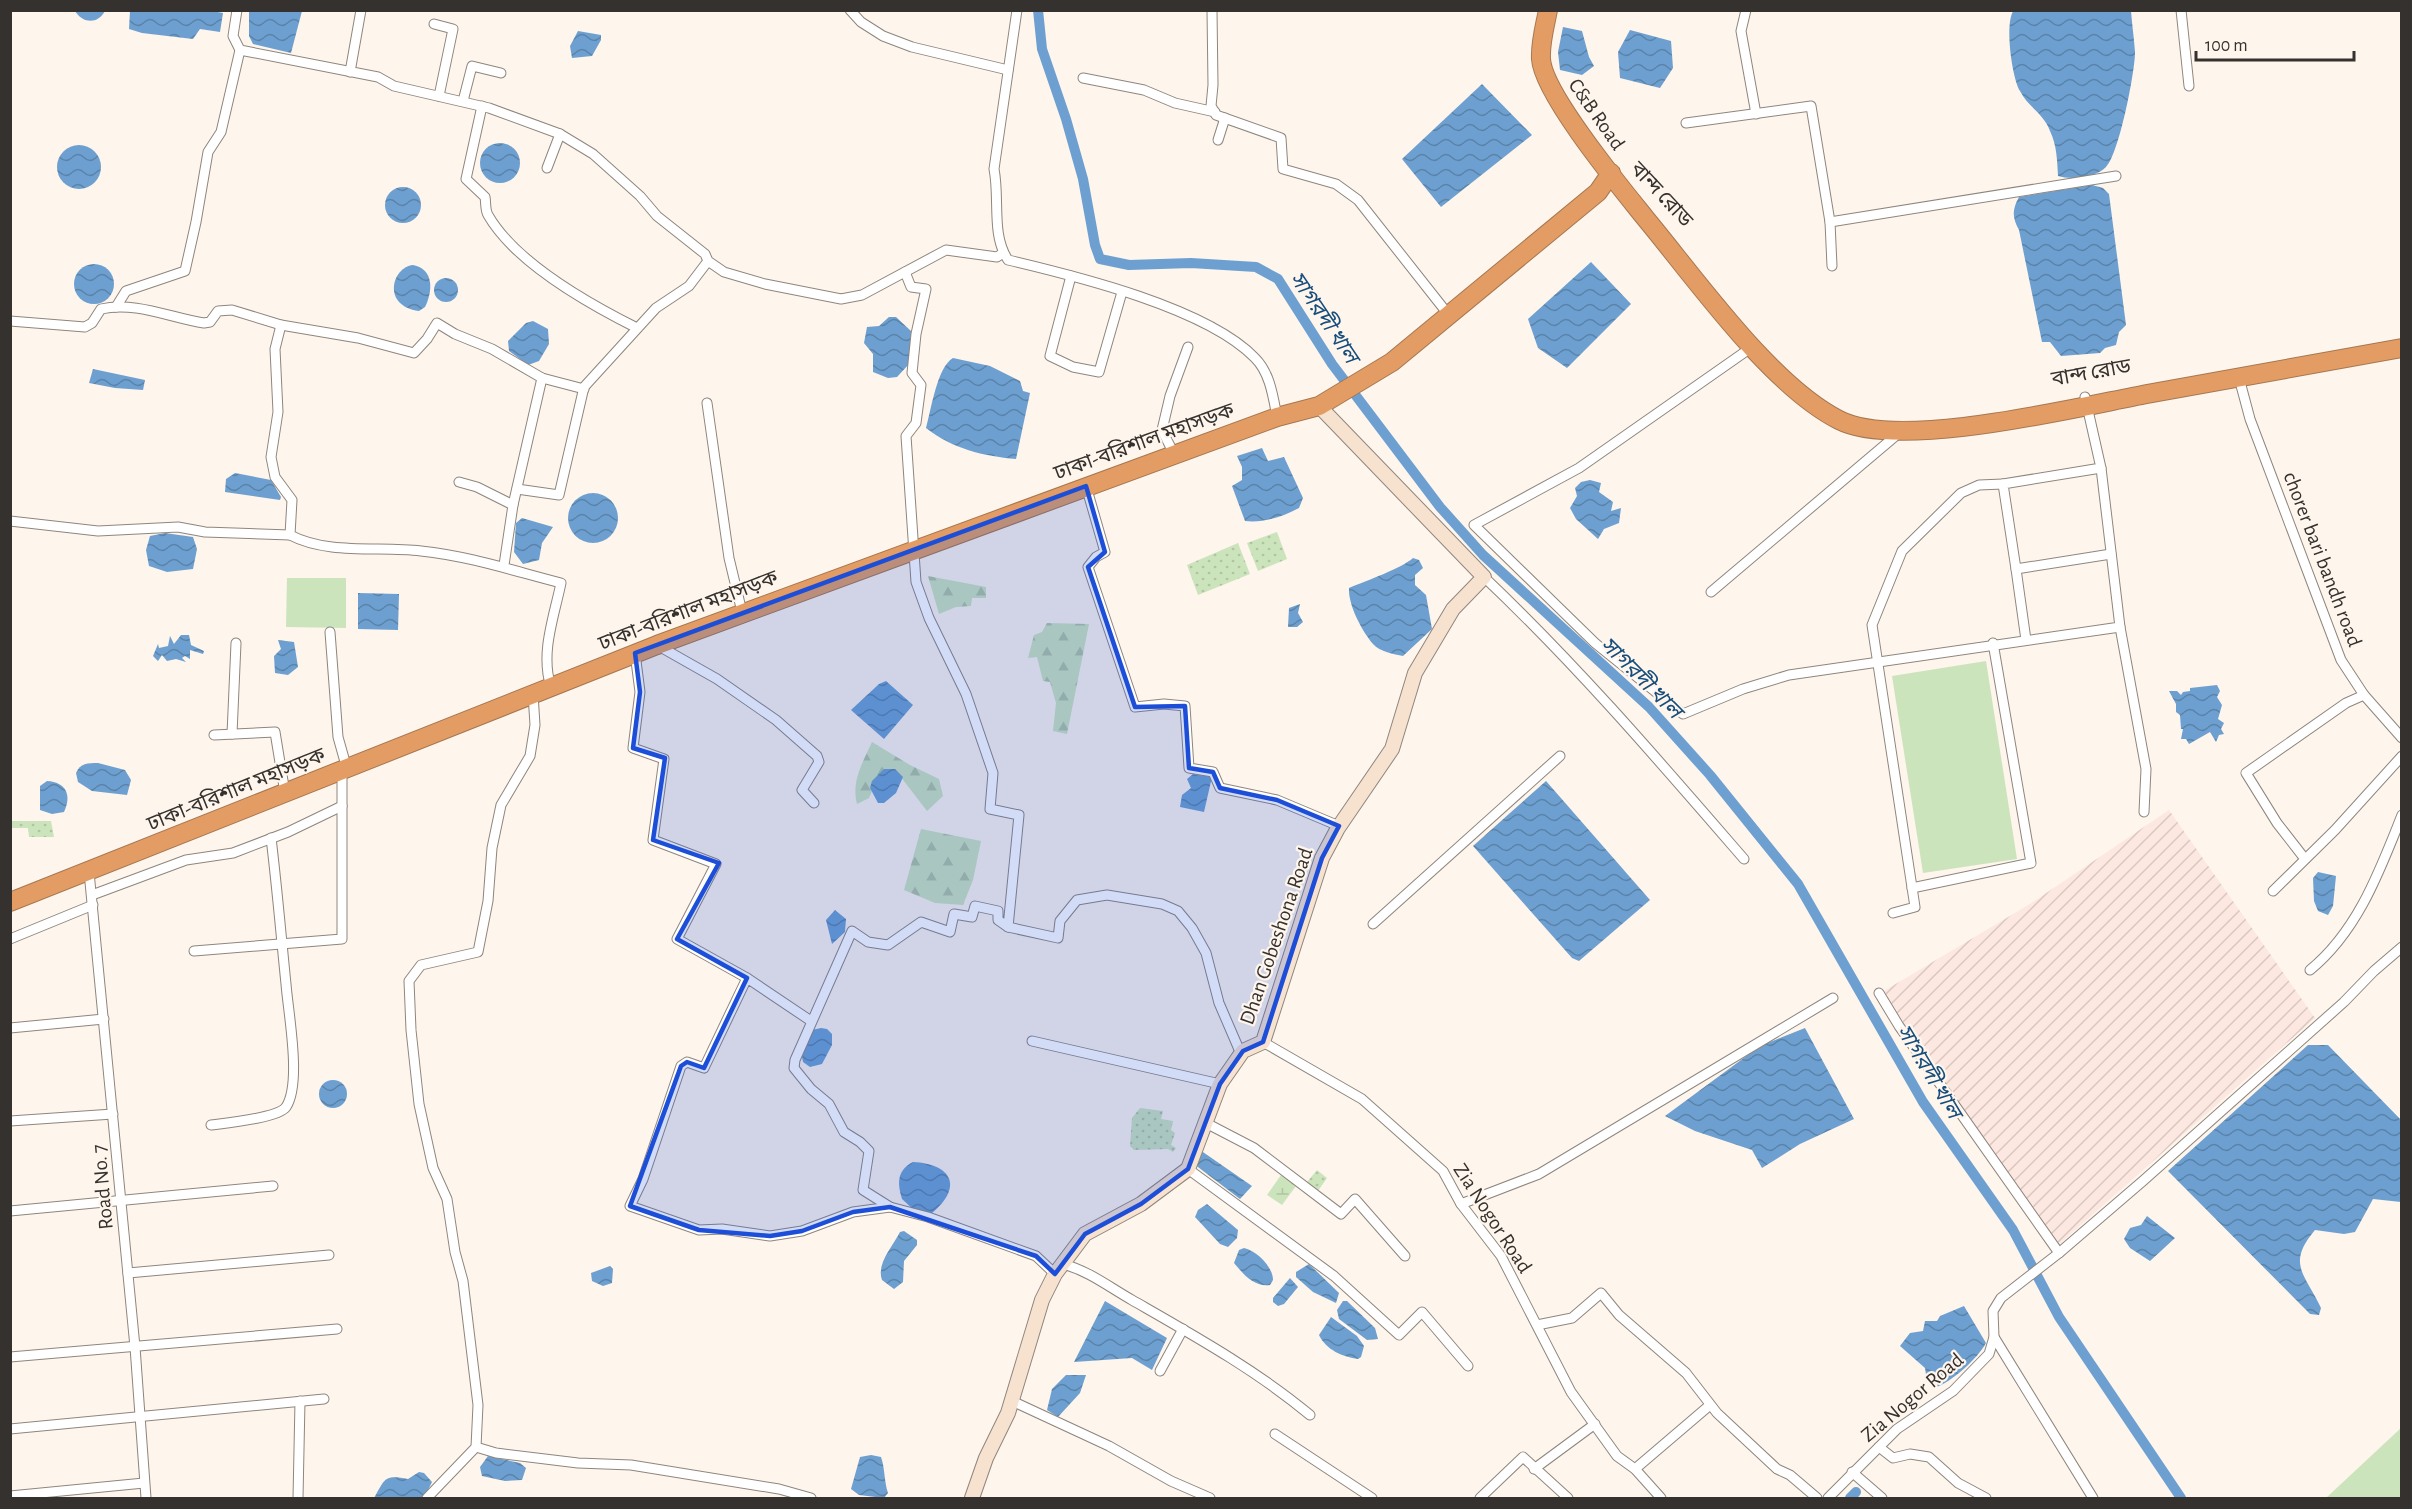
<svg xmlns="http://www.w3.org/2000/svg" width="2412" height="1509" font-family="'Alegreya Sans','Noto Sans Bengali',sans-serif">
<style>
.industrial{fill:url(#industrial-furrows)}
.grass{fill:url(#grass-dots)}
.forest{fill:url(#forest-firs)}
.wetland{fill:url(#wetland-marsh)}
.park{fill:#cce4bc}
.water{fill:url(#water-waves)}
.lines{fill:none;stroke-linecap:round;stroke-linejoin:round}
.canal{stroke:#6da0d0;stroke-width:10}
.street-casing{stroke:#8e867e;stroke-width:11}
.secondary-casing{stroke:#8e867e;stroke-width:16}
.highway-casing{stroke:#a67751;stroke-width:20}
.street{stroke:#fff;stroke-width:9}
.secondary{stroke:#f7e2d0;stroke-width:14}
.highway{stroke:#e39d64;stroke-width:18}
.marked{fill:#1d4ed8;fill-opacity:0.2;stroke:#1d4ed8;stroke-width:4.5;stroke-linejoin:round}
.labels{text-anchor:middle;stroke-width:4.5;stroke-linejoin:round;paint-order:stroke}
.street-label{font-size:21px;fill:#35312e;stroke:#fef5ec}
.water-label{font-size:22px;font-style:italic;fill:#164d7c;stroke:#fef5ec}
</style>
<defs>
<pattern id="industrial-furrows" width="10" height="10" patternUnits="userSpaceOnUse" patternTransform="scale(1.5)"><rect width="10" height="10" fill="#fce8e0"/><path d="M-1 1l2-2M0 10L10 0M9 11l2-2" fill="none" stroke="#d9c7c0"/></pattern>
<pattern id="grass-dots" width="8" height="8" patternUnits="userSpaceOnUse" patternTransform="scale(1.5)"><rect width="8" height="8" fill="#cce4bc"/><path d="M2 2h.1M6 6h.1" fill="none" stroke="#b0c4a2" stroke-width="1.8" stroke-linecap="round"/></pattern>
<pattern id="forest-firs" width="22" height="20" patternUnits="userSpaceOnUse" patternTransform="scale(1.5)"><rect width="22" height="20" fill="#cce4bc"/><path d="M5 1l3.5 6h-7zM16 11l3.5 6h-7z" fill="#b0c4a2"/></pattern>
<pattern id="wetland-marsh" width="20" height="14" patternUnits="userSpaceOnUse" patternTransform="scale(1.5)"><rect width="20" height="14" fill="#cce4bc"/><path d="M1 5h8M5 5V1M11 12h8M15 12V8" fill="none" stroke="#b0c4a2"/></pattern>
<pattern id="water-waves" width="16" height="10" patternUnits="userSpaceOnUse" patternTransform="scale(1.5)"><rect width="16" height="10" fill="#6da0d0"/><path d="M0 5q4-4 8 0t8 0" fill="none" stroke="#5a83a9"/></pattern>
</defs>
<rect width="100%" height="100%" fill="#fef5ec"/>
<path class="industrial" d="M2169,810L2315,1018L2056,1247L1922,1053L1884,991L2030,904Z"/>
<g class="grass">
<path d="M1277,532L1287,559L1258,571L1247,543Z"/>
<path d="M1238,543L1250,574L1198,595L1187,565Z"/>
<path d="M11,821H51L54,837H29L28,828H11Z"/>
<path d="M1140,1108L1163,1111L1161,1119L1173,1121L1171,1130L1175,1133L1171,1145L1176,1148L1173,1152L1168,1149L1134,1150L1130,1146L1132,1118Z"/>
<path d="M1317,1170L1327,1178L1318,1191L1307,1182Z"/>
</g>
<g class="forest">
<path d="M928,576L986,587V598H972L971,606L956,607L939,614Z"/>
<path d="M1047,623L1089,624L1067,734L1053,731L1056,703L1050,682L1043,681L1037,657L1028,658L1034,635L1042,632Z"/>
<path d="M872,742L910,765L939,779L943,796L927,811L897,772L878,777L869,798L857,804C851,781 863,762 872,742Z"/>
<path d="M921,829L981,841L973,880L963,905L935,903L904,890Z"/>
</g>
<path class="wetland" d="M1281,1175L1296,1186L1282,1205L1267,1195Z"/>
<g class="park">
<path d="M287,578H346V628L286,627Z"/>
<path d="M1986,661L2017,859L1923,873L1892,676Z"/>
<path d="M2401,1428V1498H2326Z"/>
</g>
<g class="water">
<path d="M2014,10L2131,11C2132,24 2134,38 2135,52C2135,72 2119,154 2106,167C2095,178 2071,180 2058,176C2057,160 2057,146 2050,131C2044,114 2028,107 2020,91C2012,78 2004,22 2014,10Z"/>
<path d="M75,11H105C98,24 83,24 75,11Z"/>
<path d="M212,11L223,13L220,32L200,29L193,39L142,33L129,29L130,11Z"/>
<path d="M249,11H302L291,53L253,44L249,36Z"/>
<path d="M1563,27L1582,31L1589,57L1594,66L1582,75L1560,70L1558,52Z"/>
<path d="M1630,30L1671,41L1673,68L1660,88L1620,78L1618,52Z"/>
<path d="M578,31L601,35V40L592,56L572,58L570,46Z"/>
<path d="M1482,84L1532,135L1441,207L1402,159Z"/>
<circle cx="500" cy="163" r="20"/>
<circle cx="79" cy="167" r="22"/>
<path d="M2092,185L2103,188L2109,194L2126,325L2119,332L2116,345L2105,348L2100,353L2061,356L2050,342H2042L2019,230C2012,217 2012,210 2019,197Z"/>
<circle cx="403" cy="205" r="18"/>
<path d="M1591,262L1631,304L1567,368L1538,348L1528,319Z"/>
<circle cx="94" cy="284" r="20"/>
<path d="M413,265C434,269 433,291 425,307L419,311C381,306 392,267 413,265Z"/>
<circle cx="446" cy="290" r="12"/>
<path d="M889,317H896L911,331L910,363L897,377L888,378L873,372V354L864,343L867,327L879,326Z"/>
<path d="M533,321L548,329L549,344L539,361L528,365L509,351L508,341L526,323Z"/>
<path d="M953,358L990,366L1020,381L1023,391L1030,393L1016,459C983,456 953,449 926,428C931,411 937,367 953,358Z"/>
<path d="M93,369L145,380L143,390L115,388L89,383Z"/>
<path d="M1262,448L1268,461L1284,457L1303,498L1299,508C1282,517 1264,523 1245,521L1232,486L1242,480V467L1237,456Z"/>
<path d="M235,473L271,480L281,497L280,500L225,492L226,479Z"/>
<path d="M1590,480L1601,483L1599,492L1613,502L1611,511L1621,508L1619,523L1604,529L1598,539L1576,519L1570,508L1577,496L1575,488L1581,482Z"/>
<circle cx="593" cy="518" r="25"/>
<path d="M522,518L553,527L542,543L539,560L523,564L514,552L516,523Z"/>
<path d="M165,533L193,537L197,549L193,569L167,572L149,566L146,550L150,536Z"/>
<path d="M1413,558L1419,560L1423,568L1415,575V585L1426,595L1432,629L1403,656C1394,654 1380,652 1373,644C1362,631 1348,605 1349,588C1366,581 1402,568 1413,558Z"/>
<path d="M358,593L399,594L398,630L358,629Z"/>
<path d="M1300,604L1298,613L1303,622L1297,627H1288L1289,608Z"/>
<path d="M181,635H189L191,645L204,651L203,654L190,650V659L185,656L182,658L186,662L176,659L167,661L162,655L158,661L153,656L158,644L159,648L168,646L170,636L174,644Z"/>
<path d="M278,640L294,642L298,667L288,675L275,673L274,656L281,649Z"/>
<path d="M886,681L913,705L884,739L851,710L879,684Z"/>
<path d="M2217,685L2220,691L2217,697L2222,705L2218,719L2224,723L2221,729L2224,734L2219,735L2216,742L2210,732L2189,744L2186,739H2181L2183,729H2181L2180,715L2176,712V704L2169,691H2177L2181,695L2183,692L2190,691V688Z"/>
<path d="M98,763L125,770L131,780L127,795L92,791L78,782L76,773C80,763 88,763 98,763Z"/>
<path d="M884,769H895L903,777L896,793L884,803H878L870,788L872,781Z"/>
<path d="M1193,774L1212,777L1204,812L1180,807L1182,795L1191,788L1187,779Z"/>
<path d="M47,781C66,782 72,795 64,812L52,814L40,810V786Z"/>
<path d="M1546,781L1650,900L1579,961L1572,958L1473,846Z"/>
<path d="M2318,872L2336,876L2333,906L2328,915L2318,911L2314,901L2313,878Z"/>
<path d="M835,910L846,919L845,932L832,944L826,920Z"/>
<path d="M821,1028L827,1029L832,1034V1045L822,1064L810,1067L803,1062L802,1057L812,1030Z"/>
<path d="M1805,1028L1854,1119L1800,1144L1762,1168L1752,1150L1695,1131L1665,1116L1760,1046Z"/>
<path d="M2308,1045H2328L2402,1121L2401,1202L2373,1199L2355,1232L2344,1234L2315,1230C2286,1264 2305,1274 2321,1308L2319,1315L2310,1314L2168,1171Z"/>
<circle cx="333" cy="1094" r="14"/>
<path d="M1200,1150L1252,1186L1240,1199L1194,1164Z"/>
<path d="M913,1162C951,1164 964,1186 932,1213L916,1212L902,1199C897,1183 897,1170 913,1162Z"/>
<path d="M1207,1204L1238,1230L1237,1238L1228,1247L1220,1244L1195,1217L1198,1210Z"/>
<path d="M2147,1216L2175,1238L2150,1261L2130,1248L2124,1239L2130,1228L2141,1225Z"/>
<path d="M904,1231L917,1240V1245L904,1261L903,1282L894,1289L882,1280C876,1264 893,1246 900,1232Z"/>
<path d="M1244,1248C1257,1251 1273,1267 1273,1280L1270,1285C1254,1287 1244,1275 1234,1263L1239,1250Z"/>
<path d="M1309,1264L1339,1293L1336,1303L1313,1292L1296,1277V1272Z"/>
<path d="M610,1266L613,1269L612,1283L603,1286L592,1281L591,1273Z"/>
<path d="M1290,1278L1298,1287L1284,1304L1278,1306L1273,1302V1298Z"/>
<path d="M1105,1301L1167,1338L1152,1370L1132,1358L1074,1362Z"/>
<path d="M1343,1301H1347L1375,1328L1378,1339L1367,1340L1339,1319L1337,1310Z"/>
<path d="M1964,1306L1986,1343C1978,1358 1951,1383 1934,1388L1927,1381L1925,1368L1900,1346L1910,1333L1923,1331L1925,1321H1937L1940,1316Z"/>
<path d="M1331,1317L1357,1336L1364,1346L1361,1357L1358,1359C1343,1357 1326,1350 1319,1335Z"/>
<path d="M1066,1375H1086L1080,1393L1058,1417L1047,1410L1052,1389Z"/>
<path d="M871,1455L881,1457C885,1468 884,1481 888,1493L884,1498L859,1495L851,1489L860,1457Z"/>
<path d="M488,1456L520,1463L526,1468L522,1480L505,1481L482,1476L480,1467Z"/>
<path d="M419,1472L424,1473L432,1482L424,1498H374C385,1480 383,1474 408,1479Z"/>
</g>
<g class="lines">
<g class="canal">
<path d="M1038,10L1042,49L1066,119L1083,179L1095,245L1100,259L1129,265L1191,263L1256,267L1278,279L1332,364L1440,507L1483,555L1649,707L1710,775L1798,884L1923,1102L2013,1230L2059,1317L2181,1498"/>
<path d="M1850,1498L1856,1492"/>
</g>
<defs>
<g id="street">
<path d="M237,10L233,36L240,50L378,77L394,86L489,108L560,134L593,154L640,196L657,216L705,254L708,261L724,272L765,284L841,299L862,295L946,250L997,257L1003,253"/>
<path d="M850,10L861,22L883,36L912,47L1008,70"/>
<path d="M1017,10L994,169C1000,199 991,235 1008,260C1076,276 1207,308 1255,358C1270,373 1273,396 1277,417"/>
<path d="M1212,10L1213,85L1211,106L1216,115L1281,138L1283,169L1336,184L1358,200L1444,309"/>
<path d="M1746,10L1741,31L1756,114"/>
<path d="M2181,10L2189,86"/>
<path d="M434,24L453,29L439,96"/>
<path d="M350,72L361,10"/>
<path d="M1083,78L1144,90L1175,103L1215,112"/>
<path d="M463,101L472,66L501,73"/>
<path d="M482,106L466,179L485,197C486,202 485,210 488,215C515,262 589,304 637,328"/>
<path d="M1686,123L1811,106L1830,222L1832,266"/>
<path d="M1218,140L1225,118"/>
<path d="M547,168L560,134"/>
<path d="M1830,222L2116,176"/>
<path d="M1071,276L1050,356L1073,367L1099,372L1122,292"/>
<path d="M116,307L126,291L185,271L196,222L208,152L221,132L240,50"/>
<path d="M10,321L85,327L92,323L101,309C135,301 171,318 204,323L210,322L218,311L232,310L281,325L358,338L414,353L427,339L437,323L455,334L492,349L542,378L584,389"/>
<path d="M281,325L275,349L278,412L271,457L275,477L292,500L290,535C328,555 379,546 421,551C469,556 514,571 561,583C554,617 540,653 551,687"/>
<path d="M1752,347L1579,468L1474,525L1595,643L1683,714L1743,689L1789,675L2120,627L2101,468"/>
<path d="M2239,378L2250,419L2341,660L2364,695L2402,738"/>
<path d="M2085,397L2101,468L2003,484L2016,569L2111,554"/>
<path d="M707,403L729,558L742,612"/>
<path d="M1174,454L1162,430L1170,396L1188,347"/>
<path d="M459,482L477,487L513,505L504,565"/>
<path d="M1086,486L1105,552L1096,557L1088,567L1135,707L1164,704L1185,706L1189,768L1213,772L1220,788L1277,800L1339,826"/>
<path d="M517,489L559,495L584,387L656,308L689,286L708,261"/>
<path d="M513,505L542,378"/>
<path d="M10,521L98,531L178,527L205,532L290,535"/>
<path d="M2016,569L2026,640"/>
<path d="M1484,577C1577,665 1660,762 1744,859"/>
<path d="M1711,592L1899,433"/>
<path d="M2120,627L2146,769L2144,812"/>
<path d="M330,632L338,737L347,769"/>
<path d="M657,645L717,679L776,720L817,756L819,762L802,790L814,803"/>
<path d="M635,653L640,692L633,748L664,759L653,840L716,864L677,939L747,978"/>
<path d="M232,734L236,643"/>
<path d="M214,735L275,732L285,793"/>
<path d="M2305,859L2277,823L2246,773L2346,703L2364,695"/>
<path d="M89,872L135,1347L146,1498"/>
<path d="M1912,888L2031,863L1993,643"/>
<path d="M2273,891L2335,830L2402,756"/>
<path d="M92,895L186,860L233,853L288,832L342,806"/>
<path d="M1893,913L1915,907L1872,625L1902,551L1961,493L1979,485L2003,484"/>
<path d="M1373,924L1560,756"/>
<path d="M1008,927L1058,938L1060,921L1077,900L1107,895L1162,904L1178,911L1192,928L1206,953L1219,1003L1241,1054"/>
<path d="M10,939L93,905"/>
<path d="M194,951L342,939V771"/>
<path d="M2310,970C2358,931 2380,870 2402,815"/>
<path d="M1879,993L1899,1026L2059,1253"/>
<path d="M811,1021L747,978L704,1068L687,1062L681,1066L643,1179L630,1206L699,1230L722,1229L770,1236L802,1231L853,1212L890,1207L928,1217L1036,1256L1055,1274"/>
<path d="M10,1028L104,1019"/>
<path d="M1032,1041L1220,1084"/>
<path d="M1263,1042L1362,1099L1443,1171L1461,1204L1501,1256L1571,1392L1617,1456L1635,1469L1661,1498"/>
<path d="M10,1121L113,1114"/>
<path d="M1204,1122L1254,1148L1341,1214L1355,1199L1405,1256"/>
<path d="M211,1125C226,1123 278,1118 286,1107C302,1083 288,1012 286,984C281,935 277,887 271,838"/>
<path d="M1188,1169L1334,1276L1399,1335L1422,1312L1468,1366"/>
<path d="M1461,1204L1539,1174L1833,998"/>
<path d="M890,1207L863,1190L869,1151L860,1142L844,1132L829,1104L811,1089L794,1068L795,1060L852,931L868,942L888,945L921,922L950,932L954,914L972,917L975,906L998,911V920L1008,927L1019,815L990,809L993,773L966,694L929,618L916,582L906,436L916,423L921,385L912,373L916,334L926,289L911,287L905,272"/>
<path d="M10,1211L273,1186"/>
<path d="M1063,1264C1089,1271 1109,1287 1132,1300C1193,1335 1256,1370 1310,1415"/>
<path d="M128,1273L329,1255"/>
<path d="M1537,1325L1572,1318L1601,1293L1619,1315L1686,1373L1717,1413L1777,1469L1790,1475L1817,1498"/>
<path d="M1994,1337L2093,1498"/>
<path d="M10,1357L337,1329"/>
<path d="M1160,1371L1183,1329"/>
<path d="M1012,1401L1109,1446L1171,1481L1210,1498"/>
<path d="M10,1429L324,1399"/>
<path d="M1275,1434L1372,1498"/>
<path d="M476,1447L496,1453L578,1463L631,1465L779,1489L811,1498"/>
<path d="M1879,1447L1893,1458L1910,1454L1929,1457L1958,1483L1986,1498"/>
<path d="M1534,1469L1595,1424"/>
<path d="M1635,1469L1710,1405"/>
<path d="M1852,1472L1882,1498"/>
<path d="M10,1496L144,1483"/>
<path d="M298,1498L300,1401"/>
<path d="M427,1498L476,1447L478,1405L463,1281L455,1252L447,1199L433,1168L419,1104L411,1030L409,981L421,965L478,952L488,901L492,848L501,805L530,756L535,725L533,694"/>
<path d="M1480,1498L1523,1457L1568,1498"/>
<path d="M1828,1498L1897,1429L1953,1391L1989,1354L1994,1337L1993,1311L2001,1298L2059,1253L2144,1180L2344,1002L2374,971L2402,947"/>
</g>
<path id="secondary" d="M972,1498L986,1458L1008,1413L1042,1300L1055,1274L1085,1234L1141,1204L1188,1169L1220,1084L1243,1051L1263,1042L1322,858L1338,828L1392,749L1415,673L1453,609L1484,577L1319,406"/>
<g id="highway">
<path d="M1548,10C1545,26 1540,43 1541,59C1543,94 1622,189 1646,219C1696,279 1770,385 1839,420C1899,451 2078,407 2147,394C2232,379 2317,364 2402,348"/>
<path d="M10,902L657,645L1277,417L1319,406L1392,362L1598,192L1611,173"/>
</g>
</defs>
<use href="#street" class="street-casing"/>
<use href="#secondary" class="secondary-casing"/>
<use href="#highway" class="highway-casing"/>
<use href="#street" class="street"/>
<use href="#secondary" class="secondary"/>
<use href="#highway" class="highway"/>
</g>
<path class="marked" d="M1086,486L1105,552L1088,567L1135,707L1185,706L1189,768L1213,772L1220,788L1277,800L1339,826L1322,858L1263,1042L1243,1051L1220,1084L1188,1169L1141,1204L1085,1234L1055,1274L1036,1256L890,1207L853,1212L802,1231L770,1236L699,1230L630,1206L681,1066L687,1062L704,1068L747,978L677,939L719,863L653,840L665,758L633,748L640,692L635,653Z"/>
<g class="labels">
<g class="street-label">
<text transform="translate(1597 114) rotate(55)" y="7">C&amp;B Road</text>
<text transform="translate(1662 194) rotate(47)" y="7">বান্দ রোড</text>
<text transform="translate(2091 372) rotate(-10)" y="7">বান্দ রোড</text>
<text transform="translate(1144 441) rotate(-20)" y="7">ঢাকা-বরিশাল মহাসড়ক</text>
<text transform="translate(2323 559) rotate(69)" y="7">chorer bari bandh road</text>
<text transform="translate(688 610) rotate(-21)" y="7">ঢাকা-বরিশাল মহাসড়ক</text>
<text transform="translate(236 789) rotate(-22)" y="7">ঢাকা-বরিশাল মহাসড়ক</text>
<text transform="translate(1276 936) rotate(-71)" y="7">Dhan Gobeshona Road</text>
<text transform="translate(102 1187) rotate(-95)" y="7">Road No. 7</text>
<text transform="translate(1493 1218) rotate(57)" y="7">Zia Nogor Road</text>
<text transform="translate(1912 1397) rotate(-40)" y="7">Zia Nogor Road</text>
</g>
<g class="water-label">
<text transform="translate(1325 317) rotate(56)" y="8">সাগরদী খাল</text>
<text transform="translate(1642 677) rotate(45)" y="8">সাগরদী খাল</text>
<text transform="translate(1930 1071) rotate(59)" y="8">সাগরদী খাল</text>
</g>
</g>
<rect width="2412" height="1509" fill="none" stroke="#35312e" stroke-width="24"/>
<path d="M2196 51v9h158v-9" fill="none" stroke="#35312e" stroke-width="3"/>
<text x="2205" y="51" font-size="18" fill="#35312e" stroke="#fef5ec" stroke-width="4.5" paint-order="stroke">100 m</text>
</svg>
